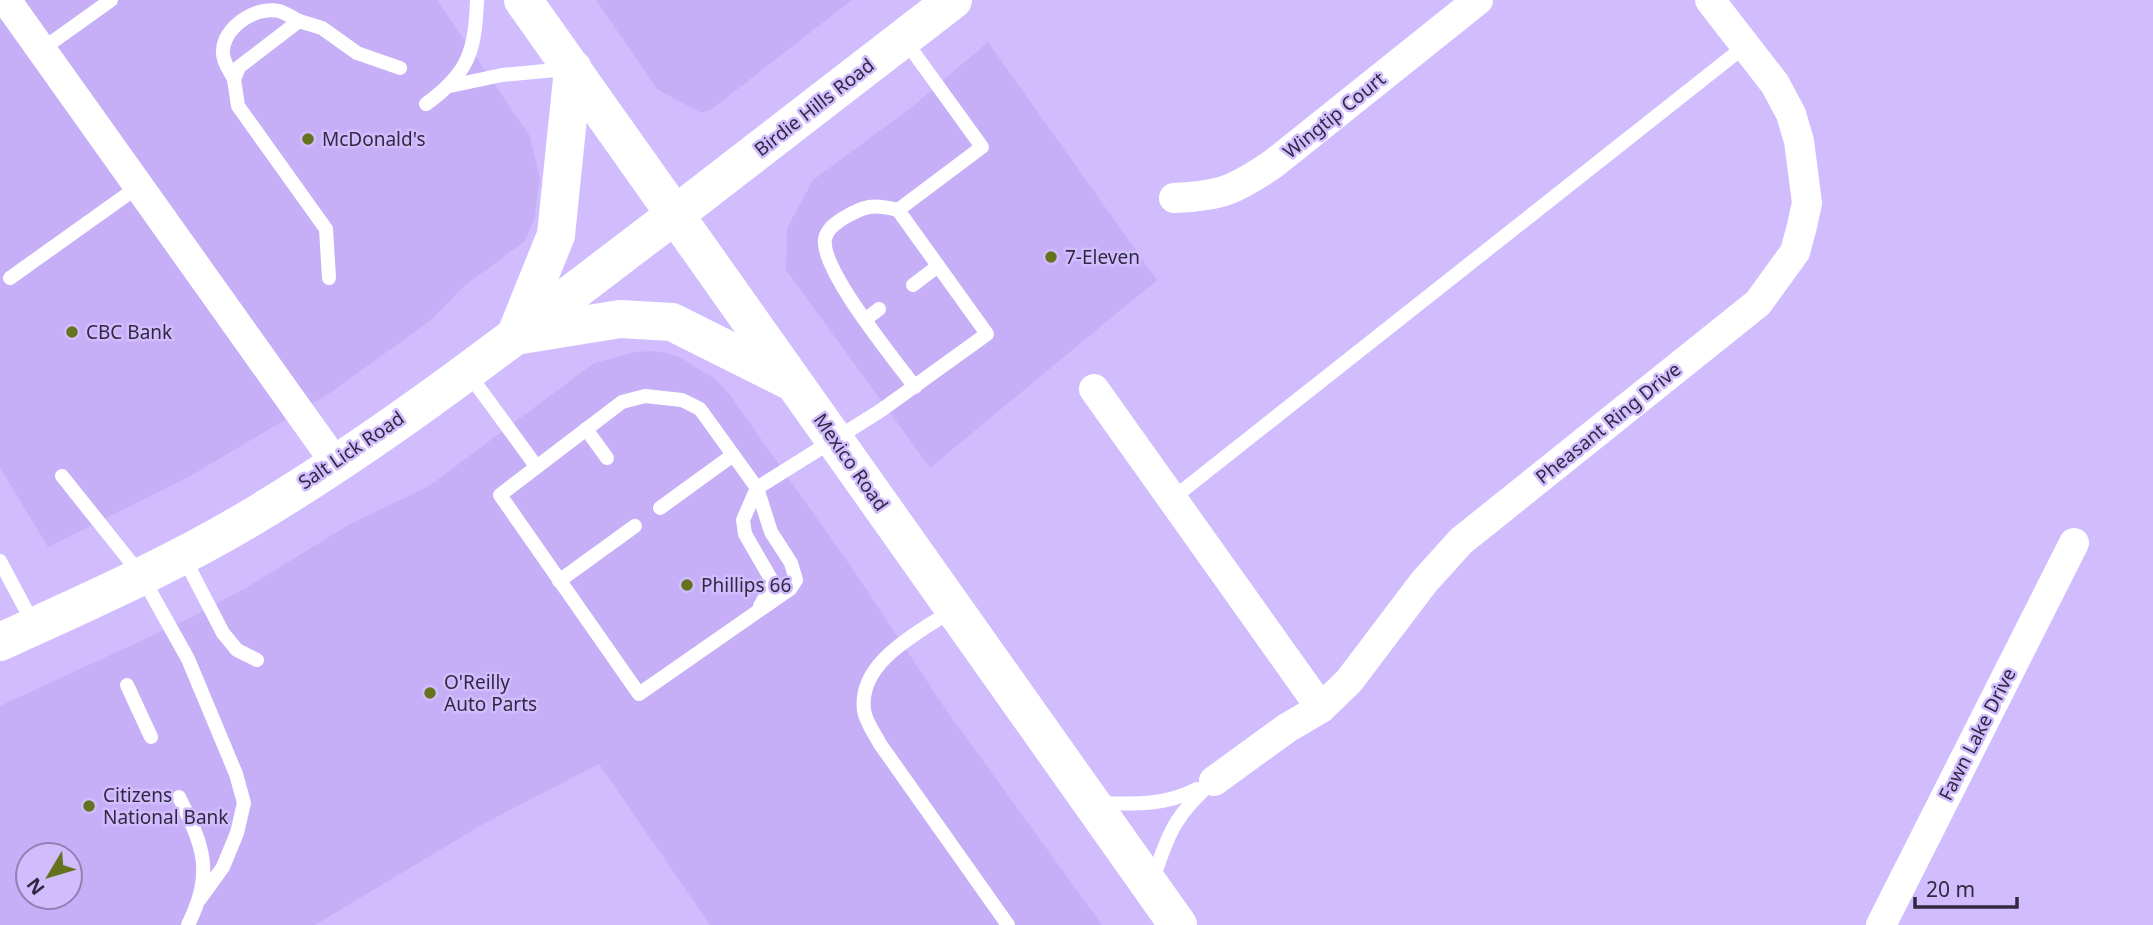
<svg xmlns="http://www.w3.org/2000/svg" width="2153" height="925" font-family="'Noto Sans',sans-serif">
<style>
.built{fill:#c6aff7;fill-rule:evenodd}
.lines{fill:none;stroke-linecap:round;stroke-linejoin:round}
.service{stroke:#fff;stroke-width:14}
.minor{stroke:#fff;stroke-width:30}
.secondary{stroke:#fff;stroke-width:38}
.primary{stroke:#fff;stroke-width:38}
.poi-dot{fill:#65731f;stroke:#d1bdfe;stroke-width:2.5}
.labels{text-anchor:middle;stroke-width:5;stroke-linejoin:round;paint-order:stroke}
.street-label{font-size:19px;fill:#312942;stroke:#d1bdfe}
.poi-label{font-size:19px;fill:#312942;stroke:#d1bdfe;text-anchor:start}
</style>
<rect width="100%" height="100%" fill="#d1bdfe"/>
<g class="built">
<path d="M0,0H437L530,136L540,179L534,220L525,241L463,287L431,320L330,393L192,475L48,547L0,468Z"/>
<path d="M596,0H852L712,109L701,113L657,89Z"/>
<path d="M988,42L1157,280L930,468L786,270L787,228L813,180L913,106Z"/>
<path d="M656,351L678,356L715,379L730,395L859,578L942,704L1102,925H710L599,764L485,823L315,925H0V706L188,619L249,586L350,524L429,486L594,363L635,352ZM28,855H70V897H28Z"/>
</g>
<g class="lines">
<g class="service">
<path d="M41,50L111,0"/>
<path d="M234,79C231,73 226,66 224,59C216,32 254,5 279,11C286,13 293,18 299,21"/>
<path d="M450,86L502,75L566,69"/>
<path d="M426,104C469,73 475,51 477,0"/>
<path d="M898,210C873,204 865,205 842,219C835,224 827,229 825,239C820,269 895,360 915,387"/>
<path d="M10,278L139,186"/>
<path d="M329,278L326,229L238,106L234,79L239,67L299,21L322,28L357,53L400,68"/>
<path d="M913,285L938,266"/>
<path d="M866,319L879,309"/>
<path d="M468,373L536,466"/>
<path d="M645,396L682,400L700,409L757,488L771,532L791,563L796,580L790,589L639,694L500,495L622,402Z"/>
<path d="M586,429L607,458"/>
<path d="M62,476L141,575L188,659L236,774L244,803L237,833L223,867L200,899"/>
<path d="M1172,499L1745,46"/>
<path d="M660,508L733,455"/>
<path d="M184,558L223,633L237,650L257,660"/>
<path d="M0,561L34,625"/>
<path d="M559,581L635,526"/>
<path d="M760,606L770,589L771,579L745,534L743,520L757,488L880,411L987,334L898,210L982,147L904,39"/>
<path d="M952,610C919,633 858,661 864,710C865,721 875,734 880,744L1008,925"/>
<path d="M127,685L151,737"/>
<path d="M179,797C204,848 214,871 188,925"/>
<path d="M1097,803C1132,804 1165,806 1197,789"/>
<path d="M1152,882C1169,833 1174,815 1214,781"/>
</g>
<g class="minor">
<path d="M6,0L335,462"/>
<path d="M1174,198C1221,196 1235,190 1273,164L1478,0"/>
<path d="M1094,389L1321,708"/>
<path d="M1214,781L1287,728L1321,708L1349,681L1424,582L1461,541L1758,303L1795,252L1802,226L1807,203L1799,141L1791,114L1775,84L1710,0"/>
<path d="M1881,925L2074,543"/>
</g>
<path class="secondary" d="M676,214L953,0"/>
<g class="primary">
<path d="M523,0L1178,925"/>
<path d="M516,334L556,235L573,69"/>
<path d="M521,335L620,319L672,322L792,382"/>
<path d="M0,642C85,603 172,565 252,517C401,428 538,318 676,214"/>
</g>
</g>
<g class="poi-dot">
<circle cx="308" cy="139" r="7"/>
<circle cx="1051" cy="257" r="7"/>
<circle cx="72" cy="332" r="7"/>
<circle cx="687" cy="585" r="7"/>
<circle cx="430" cy="693" r="7"/>
<circle cx="89" cy="806" r="7"/>
</g>
<g class="labels">
<g class="street-label">
<text transform="translate(814 107) rotate(-38)" y="7">Birdie Hills Road</text>
<text transform="translate(1334 115) rotate(-39)" y="7">Wingtip Court</text>
<text transform="translate(1608 423) rotate(-39)" y="7">Pheasant Ring Drive</text>
<text transform="translate(351 450) rotate(-34)" y="7">Salt Lick Road</text>
<text transform="translate(851 462) rotate(55)" y="7">Mexico Road</text>
<text transform="translate(1977 734) rotate(-63)" y="7">Fawn Lake Drive</text>
</g>
<g class="poi-label">
<text x="322" y="146">McDonald's</text>
<text x="1065" y="264">7-Eleven</text>
<text x="86" y="339">CBC Bank</text>
<text x="701" y="592">Phillips 66</text>
<text x="444" y="689">O'Reilly<tspan x="444" dy="22">Auto Parts</tspan></text>
<text x="103" y="802">Citizens<tspan x="103" dy="22">National Bank</tspan></text>
</g>
</g>
<g transform="translate(49 876) rotate(232)"><circle r="33" fill="#d1bdfe" stroke="#9182b3" stroke-width="2"/>
<path d="M0-5L12 26L0 18L-12 26Z" fill="#65731f"/>
<text y="-10" font-size="19" font-weight="bold" text-anchor="middle" fill="#312942">N</text>
</g>
<path d="M1915 897v10h102v-10" fill="none" stroke="#312942" stroke-width="3.5"/>
<text x="1926" y="897" font-size="21" fill="#312942" stroke="#d1bdfe" stroke-width="5" paint-order="stroke">20 m</text>
</svg>
